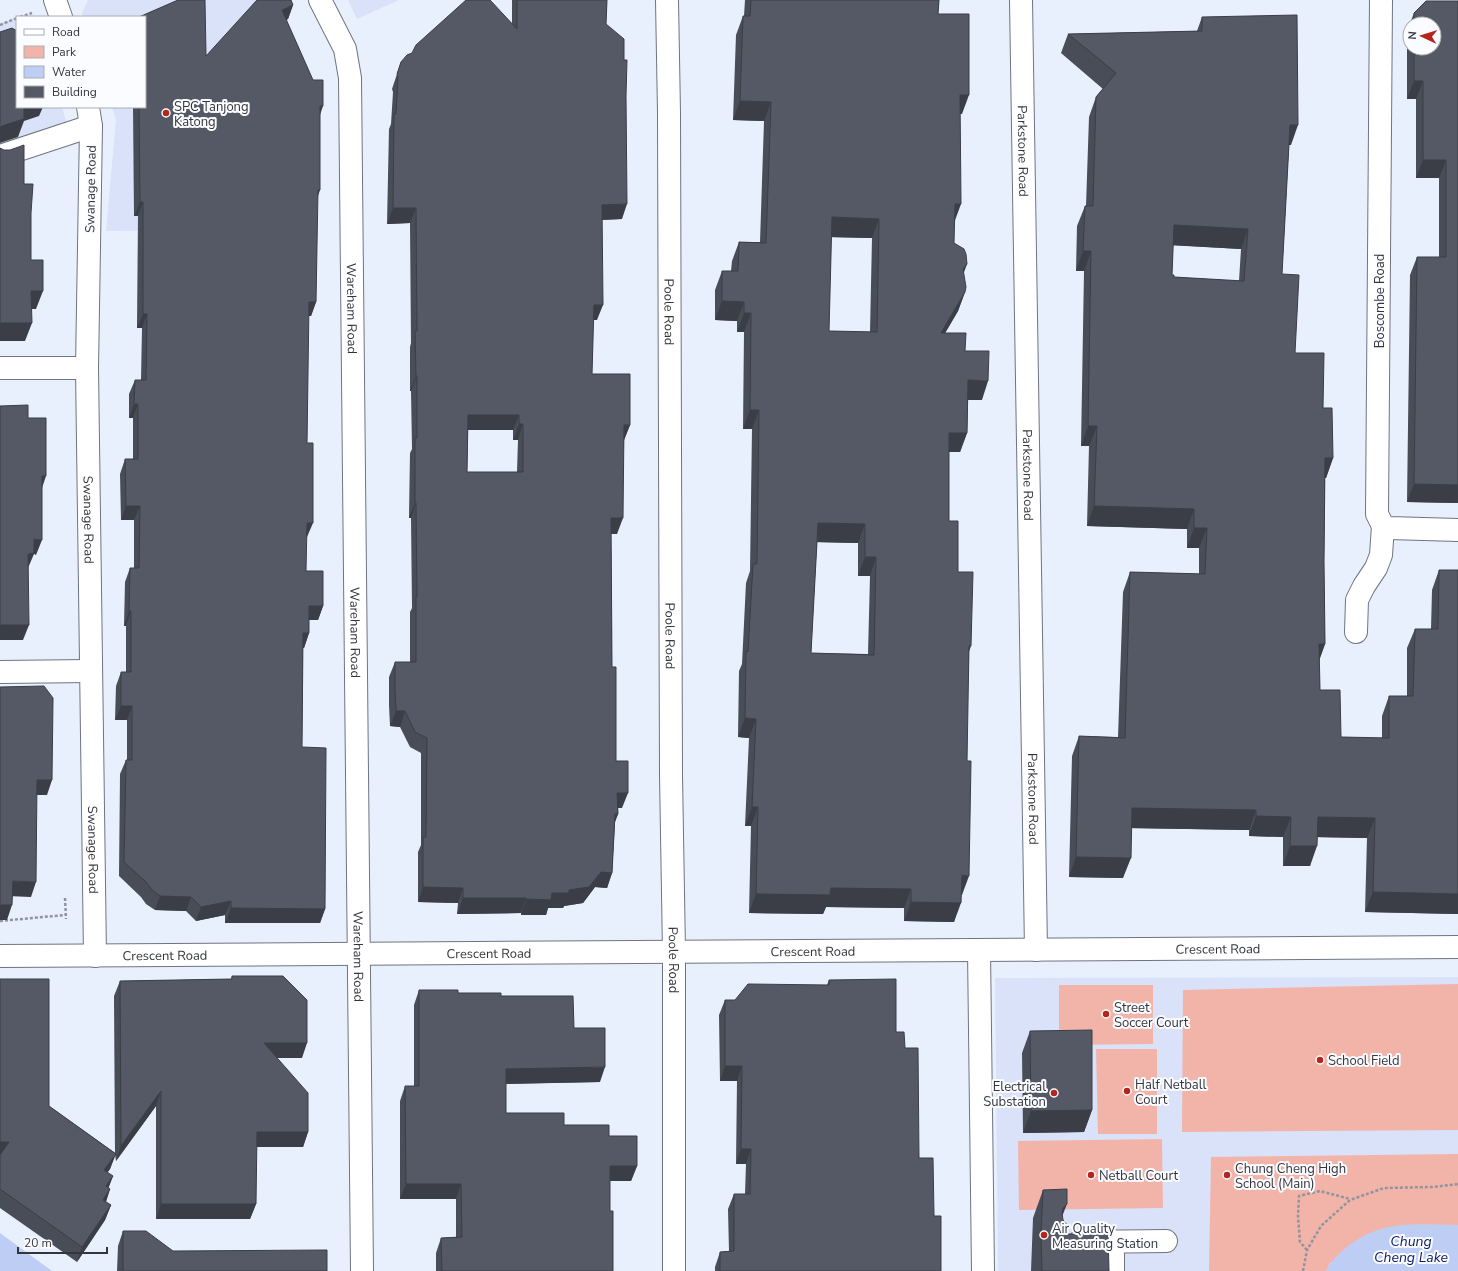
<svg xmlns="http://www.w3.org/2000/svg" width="1458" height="1271" font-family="'Nunito Sans',sans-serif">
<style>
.built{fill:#d9e2f8}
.green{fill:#f2b4a9}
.water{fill:#bdcdf4}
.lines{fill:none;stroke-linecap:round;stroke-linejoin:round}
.minor-casing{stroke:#6f7481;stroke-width:24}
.path{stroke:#90949e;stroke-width:2.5;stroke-dasharray:3 2;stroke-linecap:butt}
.minor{stroke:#fff;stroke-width:22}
.wall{fill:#484d57;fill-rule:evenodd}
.shaded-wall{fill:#3b3e47}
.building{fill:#545965;stroke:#3b3e47;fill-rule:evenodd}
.poi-dot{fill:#b4261b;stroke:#fbfcff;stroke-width:1.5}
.labels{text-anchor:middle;stroke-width:4;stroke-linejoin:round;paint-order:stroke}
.poi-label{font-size:13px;fill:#34363c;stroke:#fbfcff;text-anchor:start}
.street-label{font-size:13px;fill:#34363c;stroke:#fbfcff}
.water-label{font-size:14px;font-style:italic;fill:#102067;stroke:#fbfcff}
</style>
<rect width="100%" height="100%" fill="#e8effd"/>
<g class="built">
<path d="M88,0H262L219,230L106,231L116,120L112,107H145V17H83L82,13Z"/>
<path d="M348,0H399L357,19Z"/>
<path d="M17,18V107H62L67,124L65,146L0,167V23Z"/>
<path d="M1458,977V1271H998L995,978Z"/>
</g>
<g class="green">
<path d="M1458,984V1130L1182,1132L1183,990Z"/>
<path d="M1059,985H1153V1044L1059,1045Z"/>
<path d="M1096,1049H1157V1134H1098Z"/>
<path d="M1162,1139L1163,1208L1019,1210L1018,1141Z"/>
<path d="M1458,1154V1225L1395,1226L1330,1263L1326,1271H1209L1211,1157Z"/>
</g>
<g class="water">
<path d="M1458,1225V1271H1326C1338,1248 1370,1228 1396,1226C1416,1223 1438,1225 1458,1225Z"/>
<path d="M0,1233L52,1271H0Z"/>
</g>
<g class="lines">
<defs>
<g id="minor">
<path d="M55,0L61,17"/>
<path id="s1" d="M320,0L345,49L350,78L362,1271"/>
<path id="s2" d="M667,0L669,113L671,775L674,952V1271"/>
<path id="s3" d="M1021,0L1036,950"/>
<path d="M1381,0L1377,514L1383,526L1389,528L1458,530"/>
<path id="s4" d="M88,107L91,126L87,368L95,956"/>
<path d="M0,156L91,126"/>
<path d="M0,368H87"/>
<path d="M1356,632L1357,600L1364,586L1376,568L1381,555L1383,526"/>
<path d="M0,672L90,671"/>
<path d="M979,950L983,1271"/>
<path id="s5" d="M0,956L1458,947"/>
<path d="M1113,1241V1271"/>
<path d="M1079,1242L1166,1241"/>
</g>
</defs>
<use href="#minor" class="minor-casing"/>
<g class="path">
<path d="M20,17L32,13"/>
<path d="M0,25L17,18"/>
<path d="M65,898L66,919"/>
<path d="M0,921L65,915"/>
<path d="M1307,1250L1300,1242L1298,1216L1299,1196L1320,1191L1350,1199"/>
<path d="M1303,1271L1307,1250L1321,1226L1350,1200L1384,1188L1433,1187L1458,1184"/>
</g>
<use href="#minor" class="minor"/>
</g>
<g class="wall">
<path d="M512,0H607L606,24L622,219L602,220L597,320H593L592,374L630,425L624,440L617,534H611L612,667L616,761L622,808H618V814L615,822L612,873L607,888L595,887L583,903L564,906L563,908H548L546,915H521V913L457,914L458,903L418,902V852L421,845V753L410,747L400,727L390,726L389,705V677L395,662H410V612L412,608L411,518H409L410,453L412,449L411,391H410V347L411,343L410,223L387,224L389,129L391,124L393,92L392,89L401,62L512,23ZM468,430H513V440H518L517,472H467Z"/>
<path d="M745,0H939L938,14L962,114H960L954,222V243L967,264L963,273L965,292L958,311L945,333L965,351L982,400H968L967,433L960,452H949V521L958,572L969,654L962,895H961L954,922L904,921V908L826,907L823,914L749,913L751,826H745L749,738L738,737L739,671L742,664L746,583L750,571L752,429H743L744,332H737V321L715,320V290L722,271H731L732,261L739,242H760L764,121L733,120L736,35L743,16H744ZM831,237L872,238L870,332L829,331ZM817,542L858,543V576H870L868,654L811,653Z"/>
<path d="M1458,1V503L1407,502L1410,275L1417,257H1439V178H1416V99H1407V31L1414,13ZM1410,24H1414L1434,48H1410Z"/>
<path d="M293,5L288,19L286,20L320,114L317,198L316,302L311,316H308L307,443V537H306V571L323,606L318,620H309V633L304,648H303L302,747L325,909L320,923H225V915L196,921L186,911L155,910L146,904L141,897L119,876L120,774L126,760H127V720H115L116,686L121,672H126V626H124L125,582L130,568H134V520H121L120,474L125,459H133V418H129V394L135,380H141L142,328H137L138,216H134L133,107H145L206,56Z"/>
<path d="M1202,17L1291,145H1289L1282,274L1295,353L1323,408L1333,458L1326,478H1325L1324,562L1325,644L1319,661L1320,690L1341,737L1382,738V716L1389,696H1407V648L1415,629H1431L1432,590L1439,570L1458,914L1365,912L1367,838L1317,837L1310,866H1283V837L1249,836V830L1131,828L1123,878L1069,877L1072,756L1079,736L1118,737L1123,592L1130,572L1199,574V548H1187V529L1087,526L1089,446H1081L1084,271H1076L1077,226L1085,206H1086L1089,117L1096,97L1103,89L1061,53L1068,34L1197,31ZM1173,245L1241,249L1239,281L1174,277L1172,275Z"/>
<path d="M232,976L302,1058H277L308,1132L303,1147H256V1204L250,1219H156V1106L116,1161L115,1154L110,1169L107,1173L113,1176L108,1188L110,1189L106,1202L111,1205L105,1220L77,1262L0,1208V979L49,1106L115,1153L114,996L120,981L231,979Z"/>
<path d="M829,980L896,1032L905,1048L919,1158L934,1216L941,1271H715V1267L720,1252L729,1251L728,1209L734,1194H745L746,1164H736L737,1081H720L719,1015L725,1000H735L827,985Z"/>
<path d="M419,990L501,996L574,1028L600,1082L506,1084V1113L564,1125L609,1136L637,1166L631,1181H610V1211L613,1271H436V1253L441,1238L456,1237V1199H400V1101L405,1086H414V1005Z"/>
<path d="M1030,1031L1092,1110L1084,1132L1023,1133L1022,1053Z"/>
<path d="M1043,1190L1062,1216L1066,1234L1109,1271H1031L1033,1218Z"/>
<path d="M123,1231L173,1251L327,1271H117L118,1246Z"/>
</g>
<g class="shaded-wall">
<path d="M293,5L288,19L277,24L282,10Z"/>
<path d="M1414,81H1423L1416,99H1407Z"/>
<path d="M960,95H969L962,114H953Z"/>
<path d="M740,101L771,102L764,121L733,120Z"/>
<path d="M320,106H323L318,121Z"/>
<path d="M23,107H43L39,116L24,121L18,137L0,143V128Z"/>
<path d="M1290,125H1298L1291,145H1283Z"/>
<path d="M1423,160H1446L1439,178H1416Z"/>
<path d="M318,190H320L315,205Z"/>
<path d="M140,202H143L138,216H134Z"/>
<path d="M627,204L622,219L596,220L602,205Z"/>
<path d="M955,204H961L954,223Z"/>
<path d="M393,208H416L410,223L387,224Z"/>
<path d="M832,217L879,219L872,238L825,237Z"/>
<path d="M1174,225L1248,229L1241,249L1167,245Z"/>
<path d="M1083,251H1091L1084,271H1076Z"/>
<path d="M967,264L960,283L963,269Z"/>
<path d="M31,291H43L36,309H25Z"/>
<path d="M965,292L958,311L934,352L941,333Z"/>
<path d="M722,301L744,302L737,321L715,320Z"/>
<path d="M309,302H316L311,316H303Z"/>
<path d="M594,305H603L597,320H588Z"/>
<path d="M744,313H751L744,332H737Z"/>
<path d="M143,314H147L142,328H137Z"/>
<path d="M0,323H32L25,341H0Z"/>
<path d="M416,376H417L411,391H410Z"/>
<path d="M968,380L988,381L982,400H961Z"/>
<path d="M134,404H138L133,418H129Z"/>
<path d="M750,410H759L752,429H743Z"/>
<path d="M468,415H519L513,430H462Z"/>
<path d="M519,424H523L518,440H513Z"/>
<path d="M624,425H630L624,440Z"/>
<path d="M1088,426H1097L1089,446H1081Z"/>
<path d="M949,433H967L960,452H942Z"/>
<path d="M1325,458H1333L1326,478H1318Z"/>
<path d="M42,476H46L41,491Z"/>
<path d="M1414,484L1458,485V503L1407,502Z"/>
<path d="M415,503H416L411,518H409Z"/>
<path d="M126,506H140L134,520H121Z"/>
<path d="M1094,506L1194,509L1187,529L1087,526Z"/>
<path d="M611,518H623L617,534H606Z"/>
<path d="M307,523H313L307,537H301Z"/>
<path d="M818,523L865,524L858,543L811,542Z"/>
<path d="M1194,528H1207L1199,548H1187Z"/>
<path d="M34,539L42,540L36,555L34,554L28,568L23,569Z"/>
<path d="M865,557H876L870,576H858Z"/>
<path d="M309,606H323L318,620H304Z"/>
<path d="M129,611H131L126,626H124Z"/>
<path d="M0,625H29L23,640H0Z"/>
<path d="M303,633H309L304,648H298Z"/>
<path d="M1319,644H1325L1318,663Z"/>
<path d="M969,646H971L964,666Z"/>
<path d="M121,706H132L127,720H115Z"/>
<path d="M396,711H405L400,727L390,726Z"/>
<path d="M745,718L756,719L749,738L738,737Z"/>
<path d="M37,780H52L47,795H32Z"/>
<path d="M617,793H628L622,808H612Z"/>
<path d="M752,807H758L751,826H745Z"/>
<path d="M1132,808L1256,810L1249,830L1124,828Z"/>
<path d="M615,814H618L612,829Z"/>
<path d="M1256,816L1291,817L1283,837L1249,836Z"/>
<path d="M1318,817L1375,818L1367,838L1310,837Z"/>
<path d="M1290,846H1317L1310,866H1283Z"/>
<path d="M1076,857L1131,858L1123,878L1069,877Z"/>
<path d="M601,872L612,873L607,888L595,887L583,903L564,906L563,908H548L546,915H521L526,899L552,893L569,890Z"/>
<path d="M962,875L969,876L962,895L955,894Z"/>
<path d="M13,881L36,882L31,897L7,896Z"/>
<path d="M423,887L463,888L458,903L418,902Z"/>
<path d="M831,888L911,889L904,908L826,907L823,914L749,913L756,894Z"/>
<path d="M1373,892L1458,894V914L1365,912Z"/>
<path d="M160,896L191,897L186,911L155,910Z"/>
<path d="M463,898H526L521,913L457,914Z"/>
<path d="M231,901L225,915L196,921L201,907Z"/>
<path d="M911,902L961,903L954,922L904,921Z"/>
<path d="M0,905H12L7,920H0Z"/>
<path d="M231,908L325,909L320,923H225Z"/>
<path d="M264,1043H307L302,1058H258Z"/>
<path d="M725,1066H742L737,1081H720Z"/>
<path d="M605,1067L600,1082L500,1084L506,1069Z"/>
<path d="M161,1091L156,1106L116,1161L121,1146Z"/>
<path d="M1092,1110L1084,1132L1023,1133L1031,1111Z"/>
<path d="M257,1132H308L303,1147H251Z"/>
<path d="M0,1142H9L0,1157Z"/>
<path d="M741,1149H751L746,1164H736Z"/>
<path d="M116,1154L110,1169L98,1185L104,1170Z"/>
<path d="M610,1166H637L631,1181H604Z"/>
<path d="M113,1176L107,1192L106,1186Z"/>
<path d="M406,1184H461L456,1199H400Z"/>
<path d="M110,1189L105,1204L103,1200Z"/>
<path d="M161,1204H256L250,1219H156Z"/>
<path d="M1067,1204L1056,1232L1063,1208Z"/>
<path d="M111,1205L105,1220L77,1262L82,1247Z"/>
</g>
<g class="building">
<path d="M178,0H205L206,56L257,0H291L293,5L282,10L313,80H323V106H320V190H318L316,302H309L307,443H313V523H307L306,571H323V606H309V633H303L302,747L326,748L325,909L231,908V901L201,907L191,897L160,896L152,890L146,882L124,862L126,760H132V706H121V672H131V611H129L130,568H139L140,506H126L125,459H138V404H134L135,380H146L147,314H143V202H140L139,107H145V17H139Z"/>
<path d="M466,0H490L517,29V0H607L606,24L624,39V60H627L626,96L627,204L602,205L603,305H594L592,374H630V425H624L623,518H611L612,667H616V761H628V793H617L618,814H615L612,873L601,872L589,887L569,890V893H552L551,900L526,899V898H463V888L423,887V837H426L427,738L415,732L405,711H396L395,690V662H416V597H417L416,503H415V438H417V376H416L415,331H417L416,208H393L394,114H396L398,76L397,74L401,62L407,55L412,53L416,45ZM468,415H519V424H523V472H467Z"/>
<path d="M751,0H939L938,14H969V95H960L961,204H955L954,243L964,249L966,254L967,264L963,269L966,287L965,292L941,333H966L965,351H989L988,381L968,380L967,433H949V521H958V572H973L971,646H969L967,761H971L969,876L962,875L961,903L911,902V889L831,888L830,895L756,894L758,807H752L756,719L745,718L746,651L748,652L753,564H757L759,410H750L751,313H744V302L722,301V271H738L739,242L766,243L771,102L740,101L743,16H750ZM832,217L879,219L877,332L829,331ZM818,523L865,524V557H876L874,655L811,653Z"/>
<path d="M1426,1H1458V485L1414,484L1417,257H1446V160H1423V81H1414V48H1434V24H1414V13Z"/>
<path d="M1297,15L1298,125H1290L1282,274L1299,275L1295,353H1324L1323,408H1332L1333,458H1325L1324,562L1325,644H1319L1320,690H1340L1341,737L1389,738V696H1413L1415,629H1438L1439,570H1458V894L1373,892L1375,818L1318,817L1317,846H1290L1291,817L1256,816V810L1132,808L1131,858L1076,857L1079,736L1125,738L1130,572L1205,574L1207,528H1194V509L1094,506L1097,426H1088L1091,251H1083L1085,206H1093L1096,97L1116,73L1068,34L1202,31V17ZM1174,225L1248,229L1244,281L1174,277V275H1172Z"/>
<path d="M12,28L17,31V107H24V119L2,126L0,128V32Z"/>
<path d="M24,145V184H33L31,213V260H43V291H31L32,323H0V148L4,150H10Z"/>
<path d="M28,405V418H46V476H42V540L34,539V553L28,554L29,625H0V406Z"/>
<path d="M44,686L53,698L52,780H37L36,882L13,881L12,905H0V687Z"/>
<path d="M232,976H283L307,1000V1043H264L308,1093V1132H257L256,1204H161V1091L121,1146L120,981L232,979Z"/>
<path d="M0,979H49V1106L116,1154L104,1170L113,1176L106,1186L110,1189L103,1200L111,1205L82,1247L0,1189V1155L9,1142H0Z"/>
<path d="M896,979V1032H904L905,1048H918L919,1158H933L934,1216H941V1271H720V1252L734,1251V1194H750L751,1149H741L742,1066H725V1000H735L748,984L829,985V980Z"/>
<path d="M419,990H458V993H501V996H573L574,1028H605V1067L506,1069V1113H564V1125H609V1136H637V1166H610V1211H613V1271H442L441,1238L462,1237L461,1184H406L405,1086H419Z"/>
<path d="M1092,1030V1110L1031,1111L1030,1031Z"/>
<path d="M1067,1189V1204L1063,1208L1062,1213L1063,1220L1066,1223V1234H1108L1109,1271H1042L1041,1234L1043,1190Z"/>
<path d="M123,1231H146L173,1251L327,1250V1271H123Z"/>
</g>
<g class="poi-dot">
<circle cx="166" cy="113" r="4"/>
<circle cx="1106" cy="1014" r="4"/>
<circle cx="1320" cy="1060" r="4"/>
<circle cx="1127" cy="1091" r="4"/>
<circle cx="1054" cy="1093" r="4"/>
<circle cx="1091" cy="1175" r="4"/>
<circle cx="1227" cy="1175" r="4"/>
<circle cx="1044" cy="1235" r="4"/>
</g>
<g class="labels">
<g class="poi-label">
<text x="174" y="111">SPC Tanjong<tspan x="174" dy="15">Katong</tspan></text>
<text x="1114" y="1012">Street<tspan x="1114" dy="15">Soccer Court</tspan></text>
<text x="1328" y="1065">School Field</text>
<text x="1135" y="1089">Half Netball<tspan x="1135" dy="15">Court</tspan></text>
<text x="1046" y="1091" text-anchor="end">Electrical<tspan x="1046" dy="15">Substation</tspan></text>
<text x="1235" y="1173">Chung Cheng High<tspan x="1235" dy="15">School (Main)</tspan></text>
<text x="1099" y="1180">Netball Court</text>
<text x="1052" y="1233">Air Quality<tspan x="1052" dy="15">Measuring Station</tspan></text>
</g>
<g class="street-label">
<text dy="5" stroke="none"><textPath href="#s3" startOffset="151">Parkstone Road</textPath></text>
<text transform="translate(90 189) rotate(-89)" y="5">Swanage Road</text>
<text transform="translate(1379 301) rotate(-90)" y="5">Boscombe Road</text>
<text dy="5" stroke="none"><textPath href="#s1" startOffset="315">Wareham Road</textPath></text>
<text dy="5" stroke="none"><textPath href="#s2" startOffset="312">Poole Road</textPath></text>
<text dy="5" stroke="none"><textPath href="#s3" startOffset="475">Parkstone Road</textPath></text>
<text dy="5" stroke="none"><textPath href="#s4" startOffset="413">Swanage Road</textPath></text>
<text dy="5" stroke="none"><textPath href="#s1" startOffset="639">Wareham Road</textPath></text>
<text dy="5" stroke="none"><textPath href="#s2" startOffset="636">Poole Road</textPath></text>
<text dy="5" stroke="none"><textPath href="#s3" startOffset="799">Parkstone Road</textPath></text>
<text dy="5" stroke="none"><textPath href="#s4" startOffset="743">Swanage Road</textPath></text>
<text dy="5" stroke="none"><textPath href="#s5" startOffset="1218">Crescent Road</textPath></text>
<text dy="5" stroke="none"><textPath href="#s5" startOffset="813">Crescent Road</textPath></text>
<text dy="5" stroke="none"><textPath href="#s5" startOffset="489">Crescent Road</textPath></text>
<text dy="5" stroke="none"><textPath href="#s5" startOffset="165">Crescent Road</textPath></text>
<text dy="5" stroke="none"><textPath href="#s1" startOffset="963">Wareham Road</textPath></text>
<text dy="5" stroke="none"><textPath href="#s2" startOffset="960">Poole Road</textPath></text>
</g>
<g class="water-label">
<text x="1411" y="1246">Chung<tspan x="1411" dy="16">Cheng Lake</tspan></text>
</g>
</g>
<rect x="16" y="16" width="130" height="92" fill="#fbfcff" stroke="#abadb1"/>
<rect x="24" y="29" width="20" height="6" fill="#ffffff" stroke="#abadb1"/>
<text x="52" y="36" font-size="12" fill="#34363c">Road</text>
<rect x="24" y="46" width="20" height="12" fill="#f2b4a9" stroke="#abadb1"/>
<text x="52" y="56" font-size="12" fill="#34363c">Park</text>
<rect x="24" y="66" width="20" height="12" fill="#bdcdf4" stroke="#abadb1"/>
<text x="52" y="76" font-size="12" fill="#34363c">Water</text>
<rect x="24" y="86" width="20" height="12" fill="#545965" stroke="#abadb1"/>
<text x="52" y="96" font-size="12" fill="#34363c">Building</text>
<g transform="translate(1422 36) rotate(274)"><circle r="19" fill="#fbfcff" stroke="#abadb1"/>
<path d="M0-3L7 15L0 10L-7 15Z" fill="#b4261b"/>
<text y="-6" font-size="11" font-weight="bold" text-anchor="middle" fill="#34363c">N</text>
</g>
<path d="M18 1247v6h89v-6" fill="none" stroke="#34363c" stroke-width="2"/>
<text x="24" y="1247" font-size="12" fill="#34363c" stroke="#fbfcff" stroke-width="3" paint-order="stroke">20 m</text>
</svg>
